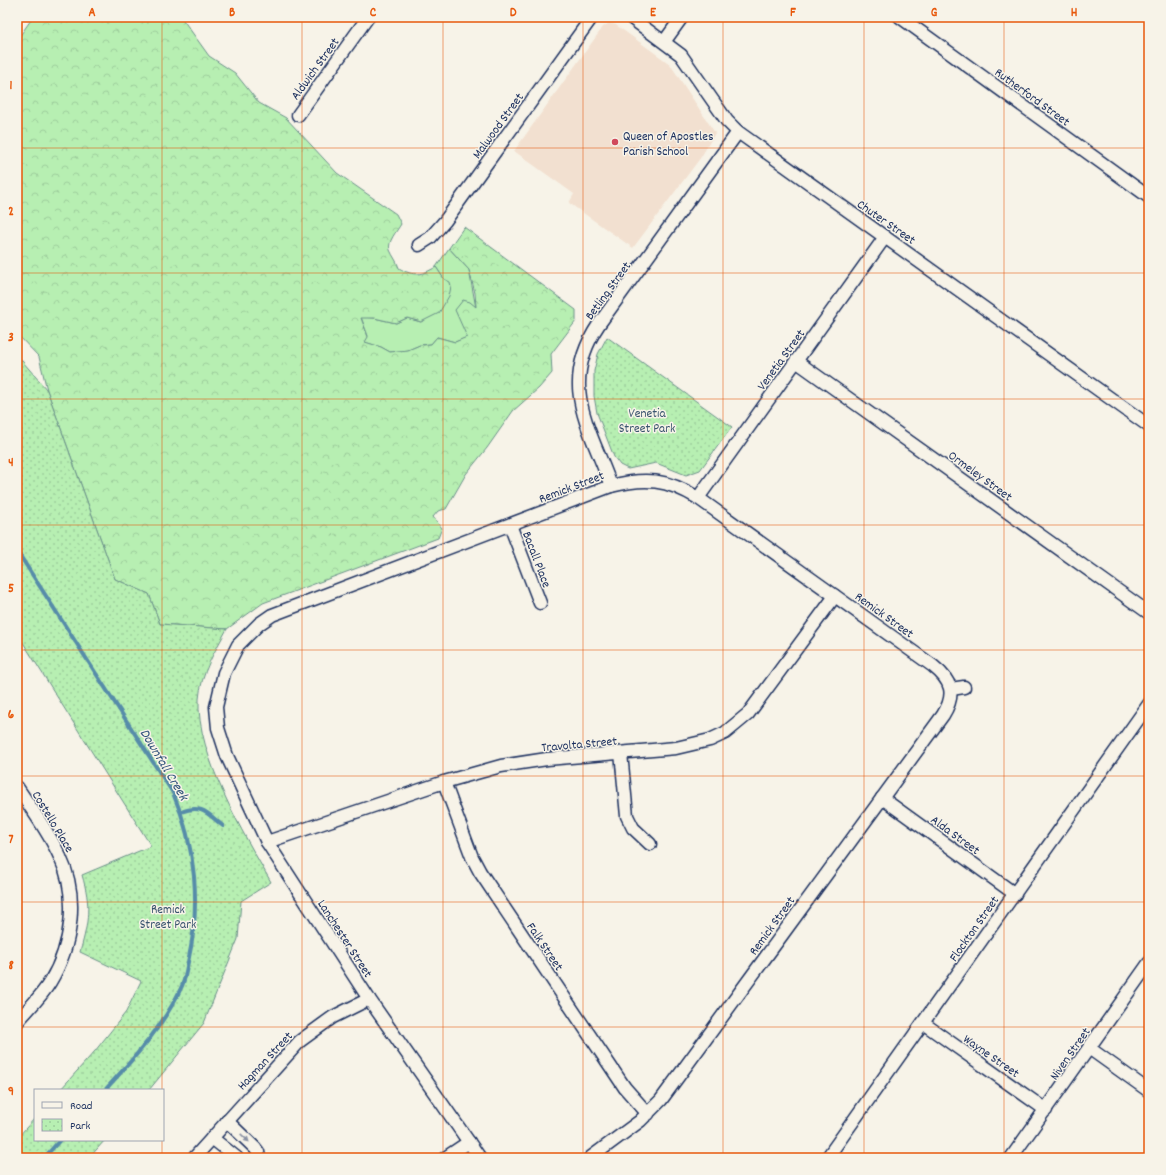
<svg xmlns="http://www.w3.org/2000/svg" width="1166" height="1175" font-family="Dekko,sans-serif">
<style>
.built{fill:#f2e0d0}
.grass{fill:#b7efb2;stroke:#698f88}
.forest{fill:url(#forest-crowns);stroke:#698f88}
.park{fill:url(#park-dots);stroke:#698f88}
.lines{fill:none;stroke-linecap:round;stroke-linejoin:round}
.stream{stroke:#568ca9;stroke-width:4}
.minor-casing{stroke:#1b2f5e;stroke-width:15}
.minor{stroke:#f7f3e8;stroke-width:12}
.oneway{fill:#8991a3}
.grid{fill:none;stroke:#e8590c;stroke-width:1;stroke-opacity:0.55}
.poi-dot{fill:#d1495b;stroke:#f7f3e8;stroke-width:1.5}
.labels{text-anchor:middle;stroke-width:3;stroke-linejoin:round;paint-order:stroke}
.street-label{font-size:13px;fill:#1b2f5e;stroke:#f7f3e8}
.poi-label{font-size:13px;fill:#1b2f5e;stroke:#f7f3e8;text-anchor:start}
.park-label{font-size:13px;fill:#3a556f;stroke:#f7f3e8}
.water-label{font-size:14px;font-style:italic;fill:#34567d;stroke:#f7f3e8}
.neatline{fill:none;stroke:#e8590c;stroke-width:1.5}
.grid-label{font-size:13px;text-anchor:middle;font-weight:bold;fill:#e8590c}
</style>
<defs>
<pattern id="forest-crowns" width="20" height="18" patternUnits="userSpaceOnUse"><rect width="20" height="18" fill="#b7efb2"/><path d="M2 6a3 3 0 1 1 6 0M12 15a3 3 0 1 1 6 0" fill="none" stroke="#9dcd9c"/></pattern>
<pattern id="park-dots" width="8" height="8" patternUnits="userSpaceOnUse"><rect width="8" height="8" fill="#b7efb2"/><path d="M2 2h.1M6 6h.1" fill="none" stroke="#9dcd9c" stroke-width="1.8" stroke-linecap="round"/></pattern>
</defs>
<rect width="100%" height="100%" fill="#f7f3e8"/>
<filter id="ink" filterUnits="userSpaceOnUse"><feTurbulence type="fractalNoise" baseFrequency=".025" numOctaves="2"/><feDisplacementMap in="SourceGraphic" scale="8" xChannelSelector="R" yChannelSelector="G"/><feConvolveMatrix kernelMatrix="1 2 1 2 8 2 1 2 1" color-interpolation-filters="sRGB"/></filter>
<g filter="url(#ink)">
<path class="built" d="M609,23L616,25L670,64L715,133L701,157L633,248L569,203L574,194L514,151L603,27Z"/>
<path class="grass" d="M449,248L469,270L476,308L456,310L468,337L455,342L437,337L431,344L420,345L408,350L390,352L381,347L364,342L368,336L361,317L374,318L396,323L407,318L421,322L444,279L436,267Z"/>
<path class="forest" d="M33,17H181L209,56L235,73L259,103L286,118L337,173L396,214L401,224C397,231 387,242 390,250C393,257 397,261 399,268C414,277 422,275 436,267L444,279L450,282L451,287L449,296L439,313L421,322L407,318L396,323L374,318H361L368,337L365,342L381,347L390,352L408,350L420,345L431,344L437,337L455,342L467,337L455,310L463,300L470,302L476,307L475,293L469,270L449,248L464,227L576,310V321L551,354L552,373L539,388L513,411L487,448L466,474L446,509L438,511L433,517L442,528L438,538L263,603L227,629L160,624L149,594L115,579L47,390L39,357L17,334V40Z"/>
<g class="park">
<path d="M607,337L732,427L700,470L686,475L656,463L628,469L620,465L614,457L597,413L594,396V371L598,354Z"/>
<path d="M17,355L47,390L115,579L149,594L160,624L227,629C215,651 201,673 199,699C196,754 244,835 271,882L241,901L238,939L204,1023L149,1090H60L95,1051L126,1012L141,981L80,952C89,921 91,905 82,875L151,846L17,633Z"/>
<path d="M35,1118V1140H105L89,1158H17V1138Z"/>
</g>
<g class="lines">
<g class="stream">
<path d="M17,551L173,793C196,846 201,906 188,962C186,970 185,981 181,988C163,1027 133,1059 105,1090"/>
<path d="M181,812C202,804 207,813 223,826"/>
<path d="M44,1158L60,1140"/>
</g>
<defs>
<g id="minor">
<path d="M630,17L681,55L727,121L738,132L1149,426"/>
<path d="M900,17L1149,197"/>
<path d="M664,42L682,17"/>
<path d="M298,115L368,17"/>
<path d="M419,245L430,238L445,221L592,17"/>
<path d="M796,361L1149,613"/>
<path d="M611,486C589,425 558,385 599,324L738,132"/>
<path d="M698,498L885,237"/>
<path d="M510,525L540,603"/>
<path d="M951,689L964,687"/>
<path d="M621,753L627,816L633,828L650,844"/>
<path d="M444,782L472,857L480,872L625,1088L648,1114"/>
<path d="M17,787C32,810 49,832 60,857C79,896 72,946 50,982C41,997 28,1009 17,1022"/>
<path d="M882,798L1015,894"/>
<path d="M267,842L444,782L501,766L547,759L676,748L710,740L725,733L748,714L835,596"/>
<path d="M923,1023L1046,1110"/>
<path d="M1089,1048L1149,1091"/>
<path d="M227,1121L255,1148L258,1152L259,1158"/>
<path d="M212,1138L237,1158"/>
<path d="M194,1158L300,1041L333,1017L369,999"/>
<path d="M445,1158L469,1142"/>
<path d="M480,1158L369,999L267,842L227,756L218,728L216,707L224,673L238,645L259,624L272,615L611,486C645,477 667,479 698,498L933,666C952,681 956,694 943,715L661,1100L640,1121L590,1158"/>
<path d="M827,1158L1149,704"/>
<path d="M1011,1158L1149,963"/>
</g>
</defs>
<use href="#minor" class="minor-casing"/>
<use href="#minor" class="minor"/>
</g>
<defs><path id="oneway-solid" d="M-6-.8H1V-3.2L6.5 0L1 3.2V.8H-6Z"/></defs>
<use class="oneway" href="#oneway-solid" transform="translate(245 1138) rotate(44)"/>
</g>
<path class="grid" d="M162,17V1090M302,17V1158M443,17V1158M583,17V1158M723,17V1158M864,17V1158M1004,17V1158M17,148H1149M17,273H1149M17,399H1149M17,525H1149M17,650H1149M17,776H1149M17,902H1149M17,1027H1149M162,1140V1158"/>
<circle class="poi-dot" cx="615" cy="142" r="4"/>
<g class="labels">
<g class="street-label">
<text transform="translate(314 68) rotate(-54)" y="5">Aldwich Street</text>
<text transform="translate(1033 96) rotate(36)" y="5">Rutherford Street</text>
<text transform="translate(497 125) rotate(-54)" y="5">Malwood Street</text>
<text transform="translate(887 221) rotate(35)" y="5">Chuter Street</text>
<text transform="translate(607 290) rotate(-54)" y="5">Betling Street</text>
<text transform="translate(780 359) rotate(-54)" y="5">Venetia Street</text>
<text transform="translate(981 475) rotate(36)" y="5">Ormeley Street</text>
<text transform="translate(571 486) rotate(-21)" y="5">Remick Street</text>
<text transform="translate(538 559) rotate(69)" y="5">Bacall Place</text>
<text transform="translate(885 614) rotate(36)" y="5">Remick Street</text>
<text transform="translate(579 743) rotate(-5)" y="5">Travolta Street</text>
<text transform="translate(54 821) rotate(59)" y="5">Costello Place</text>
<text transform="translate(956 834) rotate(36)" y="5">Alda Street</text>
<text transform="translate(771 925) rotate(-54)" y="5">Remick Street</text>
<text transform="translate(973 928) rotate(-55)" y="5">Flockton Street</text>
<text transform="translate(346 938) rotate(57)" y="5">Lanchester Street</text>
<text transform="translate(546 946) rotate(56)" y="5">Falk Street</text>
<text transform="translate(1069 1053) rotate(-55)" y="5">Niven Street</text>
<text transform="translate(992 1055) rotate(35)" y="5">Wayne Street</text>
<text transform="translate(264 1060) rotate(-47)" y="5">Hagman Street</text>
</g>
<g class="poi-label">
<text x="623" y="140">Queen of Apostles<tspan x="623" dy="15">Parish School</tspan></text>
</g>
<g class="park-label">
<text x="647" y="417">Venetia<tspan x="647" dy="15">Street Park</tspan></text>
<text x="168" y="913">Remick<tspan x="168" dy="15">Street Park</tspan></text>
</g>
<g class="water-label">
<text transform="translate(165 764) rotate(59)" y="5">Downfall Creek</text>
</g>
</g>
<rect width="1166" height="1175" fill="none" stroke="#f7f3e8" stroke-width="44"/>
<rect x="34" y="1089" width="130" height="52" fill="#f7f3e8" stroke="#9fa5b1"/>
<rect x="42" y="1102" width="20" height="6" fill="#f7f3e8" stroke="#9fa5b1"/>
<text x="70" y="1109" font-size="12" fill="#1b2f5e">Road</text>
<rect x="42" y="1119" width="20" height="12" fill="url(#park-dots)" stroke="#9fa5b1"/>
<text x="70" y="1129" font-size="12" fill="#1b2f5e">Park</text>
<rect x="22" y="22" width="1122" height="1131" class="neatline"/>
<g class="grid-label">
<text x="92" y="16">A</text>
<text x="232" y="16">B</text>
<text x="373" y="16">C</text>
<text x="513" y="16">D</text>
<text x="653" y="16">E</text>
<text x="793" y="16">F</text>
<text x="934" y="16">G</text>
<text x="1074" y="16">H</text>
<text x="11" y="89">1</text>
<text x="11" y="215">2</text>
<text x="11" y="341">3</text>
<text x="11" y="466">4</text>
<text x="11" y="592">5</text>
<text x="11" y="718">6</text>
<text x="11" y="843">7</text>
<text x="11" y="969">8</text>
<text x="11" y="1095">9</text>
</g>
</svg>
